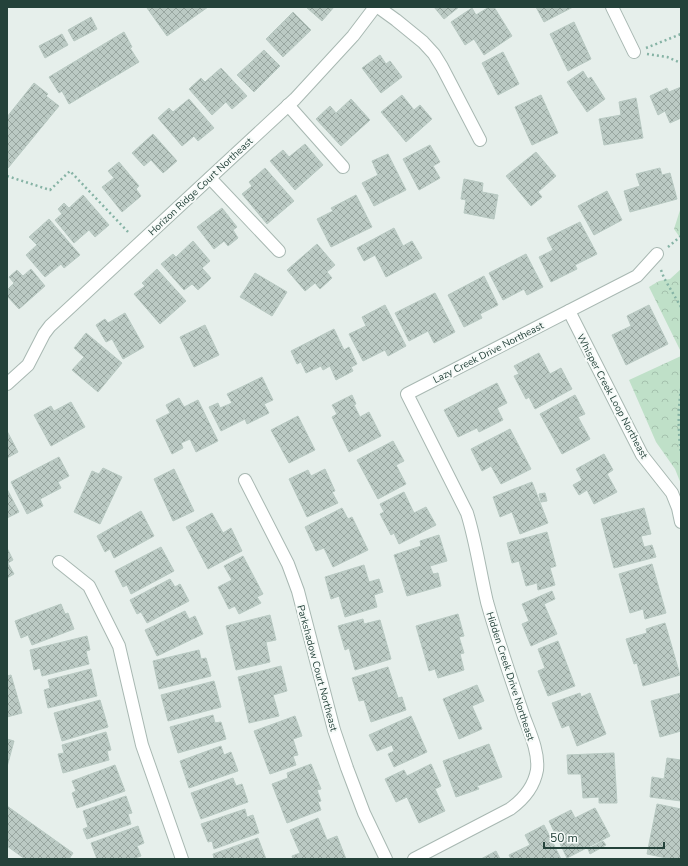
<svg xmlns="http://www.w3.org/2000/svg" width="688" height="866" font-family="'Nunito Sans',sans-serif">
<style>
.park{fill:url(#park-crowns)}
.building{fill:url(#building-cross-hatch);stroke:#b8c9c2}
.lines{fill:none;stroke-linecap:round;stroke-linejoin:round}
.minor-casing{stroke:#a8b8b2;stroke-width:14}
.path{stroke:#86b3a5;stroke-width:2.5;stroke-dasharray:2 3;stroke-linecap:butt}
.minor{stroke:#fff;stroke-width:12}
.labels{text-anchor:middle;stroke-width:4;stroke-linejoin:round;paint-order:stroke}
.street-label{font-size:10px;fill:#24423a;stroke:#f7fbf9}
</style>
<defs>
<pattern id="park-crowns" width="20" height="18" patternUnits="userSpaceOnUse"><rect width="20" height="18" fill="#bfe0c8"/><path d="M2 6a3 3 0 1 1 6 0M12 15a3 3 0 1 1 6 0" fill="none" stroke="#a4c1ad"/></pattern>
<pattern id="building-cross-hatch" width="8" height="8" patternUnits="userSpaceOnUse"><rect width="8" height="8" fill="#bbcac4"/><path d="M0 0l8 8M0 8l8-8" fill="none" stroke="#98a6a0"/></pattern>
</defs>
<rect width="100%" height="100%" fill="#e6efeb"/>
<g class="park">
<path d="M681,207V239L674,229Z"/>
<path d="M681,269V352L649,287L659,281L670,279Z"/>
<path d="M681,356V484L675,469L656,442L629,380Z"/>
</g>
<g class="building">
<path d="M149,7H208L167,36L147,8Z"/>
<path d="M306,7H334L322,21Z"/>
<path d="M434,7H459L444,19Z"/>
<path d="M489,7H494L512,36L484,55L474,39L465,45L451,22L472,8L476,15Z"/>
<path d="M536,7H573L544,22Z"/>
<path d="M293,12L311,30L283,57L266,39Z"/>
<path d="M91,17L97,29L74,41L68,30Z"/>
<path d="M574,22L591,59L568,71L550,34Z"/>
<path d="M124,32L132,47L130,48L139,62L69,104L62,91L59,93L49,77Z"/>
<path d="M62,34L68,45L45,58L39,46Z"/>
<path d="M264,50L280,66L254,92L237,75Z"/>
<path d="M503,52L519,84L498,95L482,63Z"/>
<path d="M380,55L386,64L390,61L402,77L381,93L362,68Z"/>
<path d="M221,68L247,96L232,109L226,102L212,115L189,89L201,78L205,82Z"/>
<path d="M583,71L588,79L591,77L605,99L587,112L567,82Z"/>
<path d="M34,83L48,94L46,96L59,106L8,168L7,117Z"/>
<path d="M681,87V118L670,123L665,111L658,115L650,96L667,88L669,92Z"/>
<path d="M402,95L414,110L420,105L432,119L406,142L381,112Z"/>
<path d="M541,95L558,133L532,145L515,107Z"/>
<path d="M636,98L643,138L604,145L599,119L621,115L619,102Z"/>
<path d="M189,99L214,128L198,141L194,136L182,146L158,118L169,108L173,112Z"/>
<path d="M351,99L370,120L341,146L316,119L330,106L336,113Z"/>
<path d="M153,134L177,161L163,173L151,160L144,166L132,153Z"/>
<path d="M305,144L323,165L295,190L270,161L283,150L289,157Z"/>
<path d="M430,145L440,162L433,166L440,178L419,190L403,159Z"/>
<path d="M536,152L556,176L538,192L542,197L531,206L506,176Z"/>
<path d="M388,154L406,190L374,206L362,183L378,175L372,161Z"/>
<path d="M119,162L139,186L136,189L141,196L122,212L102,187L114,178L108,171Z"/>
<path d="M265,168L294,201L267,224L242,194L252,186L249,182Z"/>
<path d="M660,168L662,175L670,173L677,199L630,212L624,191L640,186L636,174Z"/>
<path d="M464,179L483,183L482,192L498,195L494,219L464,213L466,200L461,199Z"/>
<path d="M607,191L622,220L594,235L578,206Z"/>
<path d="M83,195L109,225L95,237L89,230L74,243L55,220L62,214L58,209L64,203L69,208Z"/>
<path d="M356,195L372,227L331,247L317,219L333,211L331,208Z"/>
<path d="M222,208L237,227L233,230L238,238L228,246L224,241L214,249L197,227Z"/>
<path d="M49,219L80,255L64,268L61,264L45,277L26,255L37,245L29,237Z"/>
<path d="M580,222L597,254L575,265L577,269L551,282L539,257L553,250L547,238Z"/>
<path d="M394,228L403,246L412,241L422,258L386,277L375,255L364,261L357,248Z"/>
<path d="M193,241L210,261L202,268L211,278L198,290L192,284L184,290L161,264L173,254L176,257Z"/>
<path d="M317,244L335,265L327,272L332,278L320,289L315,283L305,291L287,270Z"/>
<path d="M526,254L543,287L527,295L524,289L503,300L489,273Z"/>
<path d="M31,269L45,286L19,309L7,296V290L14,283L9,277L17,270L23,276Z"/>
<path d="M157,269L186,301L160,324L134,294L145,286L142,283Z"/>
<path d="M255,273L287,292L272,316L240,297Z"/>
<path d="M484,276L498,305L480,314L482,318L464,327L448,295Z"/>
<path d="M435,293L455,332L434,343L428,331L409,341L395,313Z"/>
<path d="M385,305L406,346L388,356L385,350L363,361L349,334L366,326L362,317Z"/>
<path d="M649,305L668,344L626,365L612,335L631,326L627,316Z"/>
<path d="M125,313L144,347L123,359L112,339L106,342L96,325L105,319L108,323Z"/>
<path d="M205,325L219,355L194,367L180,337Z"/>
<path d="M334,329L344,350L349,347L357,364L351,367L353,371L336,380L330,366L323,370L321,366L306,373L301,362L297,364L291,351Z"/>
<path d="M86,333L122,363L98,392L72,370L84,357L74,348Z"/>
<path d="M539,353L550,374L561,368L572,389L535,409L529,397L526,399L514,376L519,374L514,366Z"/>
<path d="M262,377L273,400L264,404L269,413L247,424L245,419L221,431L209,407L218,403L220,408L232,403L227,394Z"/>
<path d="M497,383L507,403L497,408L503,420L479,432L477,428L458,437L444,410Z"/>
<path d="M352,395L356,404L354,405L360,417L369,412L381,436L349,452L332,417L337,414L332,405Z"/>
<path d="M575,395L585,414L578,417L590,439L562,454L540,414Z"/>
<path d="M179,398L184,407L198,400L218,441L196,452L190,439L181,443L183,448L172,454L156,420L170,413L166,405Z"/>
<path d="M71,402L85,427L51,446L34,415L51,406L54,411Z"/>
<path d="M298,416L315,450L289,463L271,430Z"/>
<path d="M510,429L531,469L501,484L491,466L482,471L471,449Z"/>
<path d="M7,431L18,452L7,458Z"/>
<path d="M393,441L404,461L396,465L406,484L378,499L357,460Z"/>
<path d="M604,454L613,470L607,474L617,492L594,504L587,490L579,495L573,485L582,480L576,469Z"/>
<path d="M59,457L69,476L58,482L61,488L40,499L43,506L27,514L11,482Z"/>
<path d="M103,468L122,477L100,524L74,512L92,471L99,474Z"/>
<path d="M174,469L194,511L173,521L154,479Z"/>
<path d="M325,469L335,491L332,492L338,503L307,517L289,479L308,470L311,476Z"/>
<path d="M532,482L548,523L520,534L512,512L500,517L493,497Z"/>
<path d="M7,489L19,512L7,518Z"/>
<path d="M404,492L414,513L426,507L436,525L399,544L394,533L391,535L380,514L384,512L380,504Z"/>
<path d="M545,493L547,501L541,502L539,494Z"/>
<path d="M342,508L348,519L352,517L368,550L333,567L324,548L316,551L305,527Z"/>
<path d="M644,508L651,534L641,536L644,547L652,545L656,557L614,568L601,519Z"/>
<path d="M141,511L154,536L114,558L110,549L105,552L97,536Z"/>
<path d="M212,513L223,533L231,528L242,551L208,569L186,527Z"/>
<path d="M547,532L556,566L550,568L555,585L538,590L537,583L526,586L519,561L512,563L507,543Z"/>
<path d="M439,535L447,561L430,566L433,574L438,573L441,586L407,596L394,555L421,546L420,541Z"/>
<path d="M161,547L174,571L131,594L127,585L123,587L115,571Z"/>
<path d="M7,548L13,560L8,563L14,574L7,578Z"/>
<path d="M243,556L263,594L257,597L261,603L239,614L235,606L229,609L218,587L232,580L224,566Z"/>
<path d="M652,564L666,613L645,619L643,609L630,613L619,574Z"/>
<path d="M364,565L369,582L379,579L383,592L374,595L377,607L345,617L339,596L331,599L325,577Z"/>
<path d="M170,579L175,587L180,584L189,601L147,623L141,612L137,614L130,600Z"/>
<path d="M552,591L555,599L544,604L557,634L531,646L522,624L529,621L522,604Z"/>
<path d="M61,604L65,614L68,613L74,629L32,645L28,635L21,638L15,621Z"/>
<path d="M185,611L189,619L195,616L203,634L157,656L145,630Z"/>
<path d="M458,614L464,636L459,637L464,653L460,654L464,670L438,678L435,669L429,671L416,626Z"/>
<path d="M270,615L276,640L266,642L270,662L236,670L226,626Z"/>
<path d="M363,619L364,624L380,620L391,659L355,670L349,648L345,650L338,626Z"/>
<path d="M665,623L680,675L643,686L637,663L634,664L626,639L647,633L646,629Z"/>
<path d="M87,636L90,650L86,651L89,664L42,676L40,668L34,670L30,650Z"/>
<path d="M558,641L575,686L548,696L538,671L545,668L538,649Z"/>
<path d="M199,650L201,659L206,658L211,676L159,689L153,661Z"/>
<path d="M281,666L287,691L273,695L279,716L249,723L238,677Z"/>
<path d="M388,667L398,698L402,697L406,710L371,722L364,700L359,701L352,678Z"/>
<path d="M91,669L97,696L48,708L44,690L50,688L48,680Z"/>
<path d="M11,675L22,713L7,717V676Z"/>
<path d="M214,681L221,707L168,721L161,695Z"/>
<path d="M477,685L484,701L472,706L482,729L459,739L443,699Z"/>
<path d="M580,693L581,697L590,693L606,734L577,746L569,725L562,728L552,703Z"/>
<path d="M681,693V731L660,737L651,701Z"/>
<path d="M100,700L108,727L62,741L54,713Z"/>
<path d="M213,715L215,723L221,722L226,739L178,753L170,727Z"/>
<path d="M295,716L302,736L293,739L298,755L293,756L296,765L270,774L254,731Z"/>
<path d="M411,716L427,752L394,767L388,754L394,751L392,745L377,751L369,735Z"/>
<path d="M106,732L111,750L107,751L109,760L63,773L58,754L64,753L62,745Z"/>
<path d="M7,739L14,741L7,767Z"/>
<path d="M489,744L502,777L477,786L479,789L456,797L443,761Z"/>
<path d="M221,746L224,755L231,752L238,771L189,788L180,761Z"/>
<path d="M614,753L617,803H599V797L583,798L581,774H568L567,755Z"/>
<path d="M667,758L681,760V801L650,797L652,777L664,779Z"/>
<path d="M311,764L321,789L317,790L321,801L318,802L321,810L287,823L272,784L288,778L287,773Z"/>
<path d="M431,764L441,786L435,789L445,811L419,823L407,797L396,802L385,779L404,770L407,776Z"/>
<path d="M115,765L125,791L77,808L72,793L76,791L72,781Z"/>
<path d="M233,778L236,786L242,784L248,802L201,819L191,793Z"/>
<path d="M126,796L132,813L128,814L131,824L87,839L83,829L88,827L83,811Z"/>
<path d="M657,804L681,809V859H671L647,854Z"/>
<path d="M7,806L73,853L69,859H25L7,846Z"/>
<path d="M595,808L610,836L567,858L549,821L571,810L575,818Z"/>
<path d="M245,809L247,817L253,815L259,833L214,849L212,841L208,842L201,824Z"/>
<path d="M318,818L327,840L337,836L346,859H293L292,856L300,853L290,830Z"/>
<path d="M544,825L561,859H511L509,855L530,845L525,835Z"/>
<path d="M138,826L144,843L137,846L141,856L132,859H97L91,843Z"/>
<path d="M258,838L266,859H214L213,854Z"/>
<path d="M603,841L606,845L590,854L588,849Z"/>
<path d="M496,851L500,859H481Z"/>
</g>
<g class="lines">
<defs>
<g id="minor">
<path d="M378,7L396,20L423,42L434,54L442,67L480,140"/>
<path d="M612,7L634,52"/>
<path d="M288,105L343,167"/>
<path d="M210,178L279,251"/>
<path d="M569,311L642,455L672,493L678,508L681,522"/>
<path d="M7,384L28,365L44,334L50,326L295,99L353,36L375,7"/>
<path d="M245,480L288,564L298,591L334,730L347,768L364,813L386,859"/>
<path d="M59,562L89,586L119,646L142,745L182,859"/>
<path d="M414,859L510,809C524,799 534,787 537,770C539,752 530,733 524,717C511,679 498,641 487,602C480,572 476,542 467,513L407,394L637,276L657,254"/>
</g>
</defs>
<use href="#minor" class="minor-casing"/>
<g class="path">
<path d="M646,48L681,34"/>
<path d="M647,54L667,57L681,63"/>
<path d="M7,176L50,190L70,171L130,234"/>
<path d="M668,247L681,236"/>
<path d="M661,270L664,278L681,307"/>
<path d="M681,389C678,410 678,431 681,453"/>
</g>
<use href="#minor" class="minor"/>
</g>
<g class="labels">
<g class="street-label">
<text transform="translate(200 186) rotate(-43)" y="4">Horizon Ridge Court Northeast</text>
<text transform="translate(488 352) rotate(-27)" y="4">Lazy Creek Drive Northeast</text>
<text transform="translate(613 396) rotate(62)" y="4">Whisper Creek Loop Northeast</text>
<text transform="translate(318 668) rotate(75)" y="4">Parkshadow Court Northeast</text>
<text transform="translate(511 676) rotate(72)" y="4">Hidden Creek Drive Northeast</text>
</g>
</g>
<rect width="688" height="866" fill="none" stroke="#24423a" stroke-width="16"/>
<path d="M544 842v6h120v-6" fill="none" stroke="#24423a" stroke-width="2"/>
<text x="550" y="842" font-size="12" fill="#24423a" stroke="#f7fbf9" stroke-width="3" paint-order="stroke">50 m</text>
</svg>
